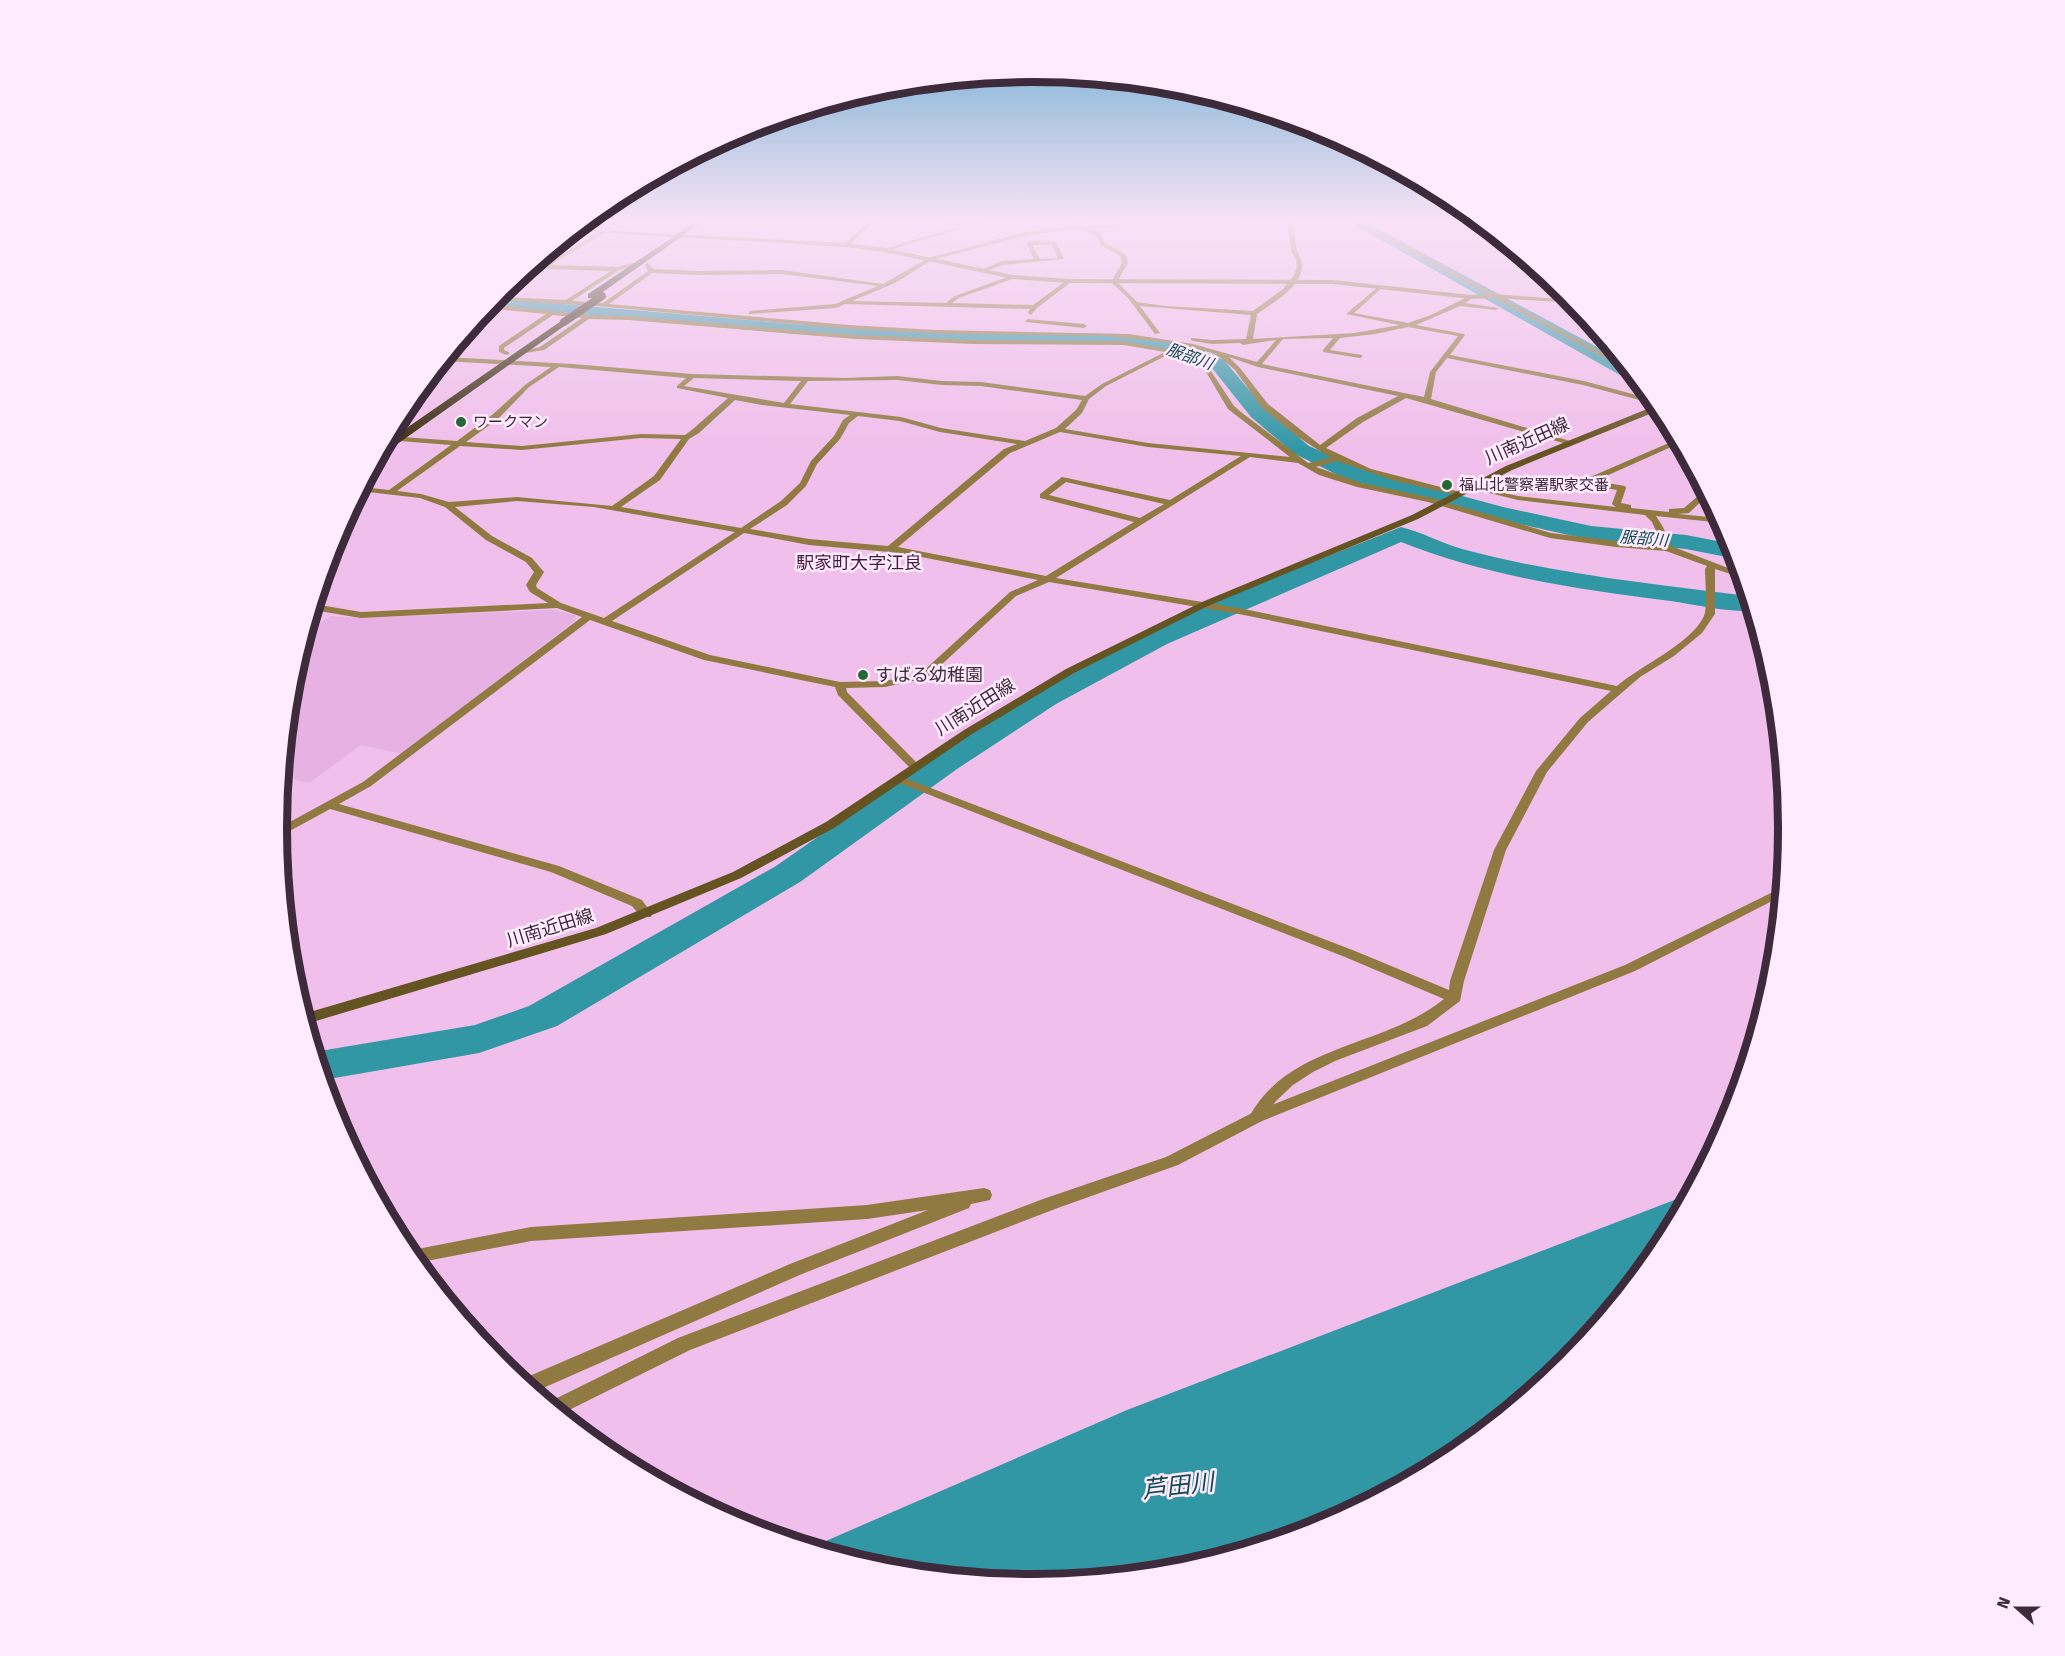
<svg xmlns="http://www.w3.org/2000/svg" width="2065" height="1656" font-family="'Fira Sans','Noto Sans JP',sans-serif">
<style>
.built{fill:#e7b2e3}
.water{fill:#3197a5}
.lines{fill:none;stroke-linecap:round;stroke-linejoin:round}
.river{fill:#3197a5;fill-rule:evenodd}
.minor{fill:#907a42;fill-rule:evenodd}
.tertiary{fill:#907a42;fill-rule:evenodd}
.secondary{fill:#655321;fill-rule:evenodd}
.trunk{fill:#382c0e;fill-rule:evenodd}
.trunk-bridge{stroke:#382c0e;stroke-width:8}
.poi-dot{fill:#226935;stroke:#ffebfd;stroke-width:2}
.labels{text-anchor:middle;stroke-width:5;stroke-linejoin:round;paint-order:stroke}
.far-poi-label{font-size:15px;fill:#3d2a3b;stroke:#ffebfd;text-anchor:start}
.far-water-label{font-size:16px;font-style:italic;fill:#114b53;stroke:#ffebfd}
.street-label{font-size:18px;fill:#3d2a3b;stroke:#ffebfd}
.far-quarter-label{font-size:18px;fill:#431d41;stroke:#ffebfd}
.poi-label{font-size:18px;fill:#3d2a3b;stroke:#ffebfd;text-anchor:start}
.near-water-label{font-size:24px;font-style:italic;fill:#114b53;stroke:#ffebfd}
.rim{fill:none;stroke:#3d2a3b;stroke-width:8}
</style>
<rect width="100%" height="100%" fill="#f0bfeb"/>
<path class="built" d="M554,610L575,615L576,620L402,754L361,745L309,783L282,776L291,680L306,632L331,616L359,618Z"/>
<path class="water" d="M1690,1194L1661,1248L1567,1363L1452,1457L1321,1527L1180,1570L1032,1584L885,1569L812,1547L1127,1410Z"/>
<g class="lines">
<g class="river">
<path d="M1344,219H1360L1623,361L1638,380L1627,379Z"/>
<path d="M494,298L807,325L965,333L1122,334L1153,338L1197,348L1224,360L1265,409L1309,446L1362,469L1503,507L1591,526L1686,535L1733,544L1737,559L1686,549L1591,540L1492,518L1346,479L1295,454L1251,417L1212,368L1185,356L1153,348L1122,344L965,343L807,335L487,307Z"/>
<path d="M1401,527C1422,532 1441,543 1462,549C1555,574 1653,584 1748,596L1753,611C1726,612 1697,605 1671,601C1580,590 1487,576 1401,542L1167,644L1056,704L957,769L800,882L557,1026L479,1053L323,1080L314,1052L475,1025L529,1006L776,866L935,755L1036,692L1147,632L1263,582Z"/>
</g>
<g class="minor">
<path d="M621,219H627L551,265L617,267L637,262L640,264L619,270L572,301L603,303L648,271L645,265L648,263L653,269L698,271L782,270L883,284L928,258L1025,232L1076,225L1070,219H1075L1085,226L1202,219H1283L1281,221L1203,222L1091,229L1100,233L1105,243L1126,255L1128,263L1117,282L1137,302L1165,306L1253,311L1283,289L1294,275L1297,267L1296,259L1291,251L1287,219H1292C1296,228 1294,237 1296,246C1297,255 1304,259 1302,268C1299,289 1272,303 1257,314L1253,339L1354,333L1400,325L1346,314L1380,285L1382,288L1354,313L1408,323L1431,315L1471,295L1473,298L1465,303L1499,308L1496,310L1460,306L1416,325L1464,334L1465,335L1450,355L1584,381L1655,400L1658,405L1583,385L1447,358L1436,372L1431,399L1570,441V445L1406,398L1363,422L1326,448L1371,469L1460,492V496L1395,481L1337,461L1316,467L1362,483L1433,498L1551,533L1616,541L1662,545L1652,522L1645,515L1518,500L1465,487L1469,485L1518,496L1616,507L1612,504L1617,490L1588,485V478L1678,439L1680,443L1595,481L1625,486L1626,488L1621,503L1631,505V508L1669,512V509L1684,508L1705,490L1708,495L1689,513L1678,514L1720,518L1723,523L1656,516L1663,527L1671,546L1741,573L1743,578L1715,569V614L1702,633L1674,656L1640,677L1588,722L1547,772L1506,850L1464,981L1460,1001L1427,1026L1335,1061L1313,1072L1293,1085L1276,1101L1262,1121L1257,1123L1252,1121L1249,1117C1289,1043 1384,1048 1444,999L1345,957L894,781L892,779L894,777H902L1355,951L1449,990L1450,981L1494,850L1536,771L1580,718L1611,691L1239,614L1049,582L1016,596L927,678L885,687L846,688L847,692L919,765L921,767L915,770L911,769L838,695L835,687L704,660L590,620L371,786L339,804L559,866L642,900L652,914L651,917H641L632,906L551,872L330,809L277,838V829L363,782L582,617L557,608L361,618L313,610L314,604L361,612L548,603L530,592L526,585L534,572L526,562L486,540L445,507L420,498L359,491L362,487L389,490L451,445L387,440L389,436L457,441L492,415L525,385L551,367L443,361L446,357L573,364L692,374L845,378L897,376L942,381L981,382L1085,396L1102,384L1165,352L1124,345L973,344L856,339L628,320L589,319L544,350L519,354V352L540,347L582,318L553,315L504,348V350L510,353L507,355L499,352V346L546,314L486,308L489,304L588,315L628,316L856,335L973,340L1124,341L1181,352L1207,365L1234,406L1241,412L1308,463L1331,458L1298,437L1262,408L1235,370L1221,358L1212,353L1172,343L1108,336L954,334L849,329L596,306L493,300L501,291ZM1079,228L1096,235L1101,245L1120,256L1122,263L1111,282L1128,298L1155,334L1160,333L1140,306L1251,315L1246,339L1212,340L1191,338V340L1193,341L1212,344L1240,343L1243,345L1276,340L1257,362L1193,344L1129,334L936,330L849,325L609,304L652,273L698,275L782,274L878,286L835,304L750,311L748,314L836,308L845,304L1030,309L1028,313L1031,315L1037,308L1071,282V280H1067L1033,305L952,303L959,298L1015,278L1013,275L955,296L946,303L852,301L895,283L932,260L1025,236ZM546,269L611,271L566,300L500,297ZM1408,327L1458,336L1430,372L1424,397L1262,364L1283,339L1333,338L1323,350V352L1360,358L1362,357V355L1330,350L1340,338L1375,334ZM1171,353L1203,367L1228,409L1290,457L1148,443L1065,429L1082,413L1089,399L1106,386ZM1229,357L1258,367L1398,396L1357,418L1320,445L1268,404L1240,368ZM559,367L686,378L677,386V388L728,398L693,429L685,435L641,434L522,446L466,442L498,419L529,387ZM694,378L801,381L784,403L684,386ZM897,380L942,385L981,386L1082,400L1076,410L1056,428L1025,441L941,428L901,417L790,404L808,381ZM735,400L762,405L850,415L843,420L834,436L811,461L800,483L781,501L741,528L621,507L660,480L689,439L699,433ZM858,416L900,421L940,432L1017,444L1004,449L888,546L809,539L750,529L787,505L806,486L817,464L840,439L849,423ZM1060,432L1148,447L1241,456L1170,500L1062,477L1040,494V498L1134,522L1046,576L898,547L1010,453ZM641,438L681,439L654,476L612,506L517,497L449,502L421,494L397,491L460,446L522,450ZM1250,457L1298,463L1319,475L1357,487L1428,502L1550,538L1616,547L1666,551L1707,566L1705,569C1705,581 1708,606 1704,616C1692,643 1640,666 1617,686L1239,608L1056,578ZM1066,482L1164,504L1140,518L1049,495ZM517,501L594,507L735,532L604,618L561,603L537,588L536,585L544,572L532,558L492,536L455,507ZM744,533L809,545L901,553L1038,580L1010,592L920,674L885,681L840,682L710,655L612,621Z"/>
<path d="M872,219H877L848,246H844V244Z"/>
<path d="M932,219L966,224L994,219H1003L968,226L887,251L882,250L960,226Z"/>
<path d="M1351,219H1357L1626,366L1632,373Z"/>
<path d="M1029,241L1056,242L1064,259L1003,265L986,271L981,270L1002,261L1034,259L1026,243ZM1032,245H1052L1058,258L1040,259Z"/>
<path d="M1027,319L1084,324L1087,326L1084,328L1025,322Z"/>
<path d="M984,1188L990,1190L992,1195L990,1200L971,1204L969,1208L802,1274L534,1392L520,1380L790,1264L928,1210L867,1219L531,1241L416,1263L407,1251L531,1227L867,1205Z"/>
</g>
<g class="tertiary">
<path d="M577,229L846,243L885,248L1013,275L1069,279L1333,280L1471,295L1495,294L1573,300L1575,303L1495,298L1471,299L1333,284L1069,283L1013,279L885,252L846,247L574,231Z"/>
<path d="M1783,887L1782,896L1635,971L1262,1121L1178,1165L1055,1209L690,1350L561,1414L547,1403L678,1338L1043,1199L1166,1157L1252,1113L1625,965Z"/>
</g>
<path class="secondary" d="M1657,405L1662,409L1512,470L1418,519L1208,606L1074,673L972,734L834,828L741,878L606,934L306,1024L303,1014L596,928L733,872L826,822L964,730L1066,669L1202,602L1412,515L1506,466Z"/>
<g class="trunk">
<path d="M700,219H707L594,298H588V294Z"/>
<path d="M564,319L568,322L567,324L386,452L380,453L385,443Z"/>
</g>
<path class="trunk-bridge" d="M564,322L602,296"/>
</g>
<linearGradient id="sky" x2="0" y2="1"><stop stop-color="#5fa8cd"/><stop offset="0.49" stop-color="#f8e2f6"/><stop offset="1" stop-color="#f8e2f6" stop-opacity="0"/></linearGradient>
<rect width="2065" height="450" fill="url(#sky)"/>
<g class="poi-dot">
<circle cx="461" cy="422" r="6"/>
<circle cx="1447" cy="485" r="6"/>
<circle cx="863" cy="675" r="6"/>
</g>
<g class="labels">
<g class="far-poi-label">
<text x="473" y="427">ワークマン</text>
<text x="1459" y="490">福山北警察署駅家交番</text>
</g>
<g class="far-water-label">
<text transform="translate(1190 356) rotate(20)" y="6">服部川</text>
<text transform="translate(1644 538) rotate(5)" y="6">服部川</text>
</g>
<g class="street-label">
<text transform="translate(1527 441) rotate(-24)" y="6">川南近田線</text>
<text transform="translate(975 707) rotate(-32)" y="6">川南近田線</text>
<text transform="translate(550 928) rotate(-17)" y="6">川南近田線</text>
</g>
<g class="far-quarter-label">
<text x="859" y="569">駅家町大字江良</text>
</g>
<g class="poi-label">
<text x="875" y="681">すばる幼稚園</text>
</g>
<g class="near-water-label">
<text transform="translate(1178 1486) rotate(-7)" y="8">芦田川</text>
</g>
</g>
<path d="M0 0H2065V1656H0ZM1032 82H1033A745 745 0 0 1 1778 827V829A745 745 0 0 1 1033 1574H1032A745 745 0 0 1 287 829V827A745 745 0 0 1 1032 82Z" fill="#ffebfd" fill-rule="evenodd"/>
<path class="rim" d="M1032 82H1033A745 745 0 0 1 1778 827V829A745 745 0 0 1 1033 1574H1032A745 745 0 0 1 287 829V827A745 745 0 0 1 1032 82Z"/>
<g transform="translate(2017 1608) rotate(291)" stroke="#ffebfd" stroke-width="4.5" paint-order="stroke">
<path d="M0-4.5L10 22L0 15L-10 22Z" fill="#3d2a3b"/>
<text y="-9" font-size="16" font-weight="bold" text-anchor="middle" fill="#3d2a3b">N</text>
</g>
</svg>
